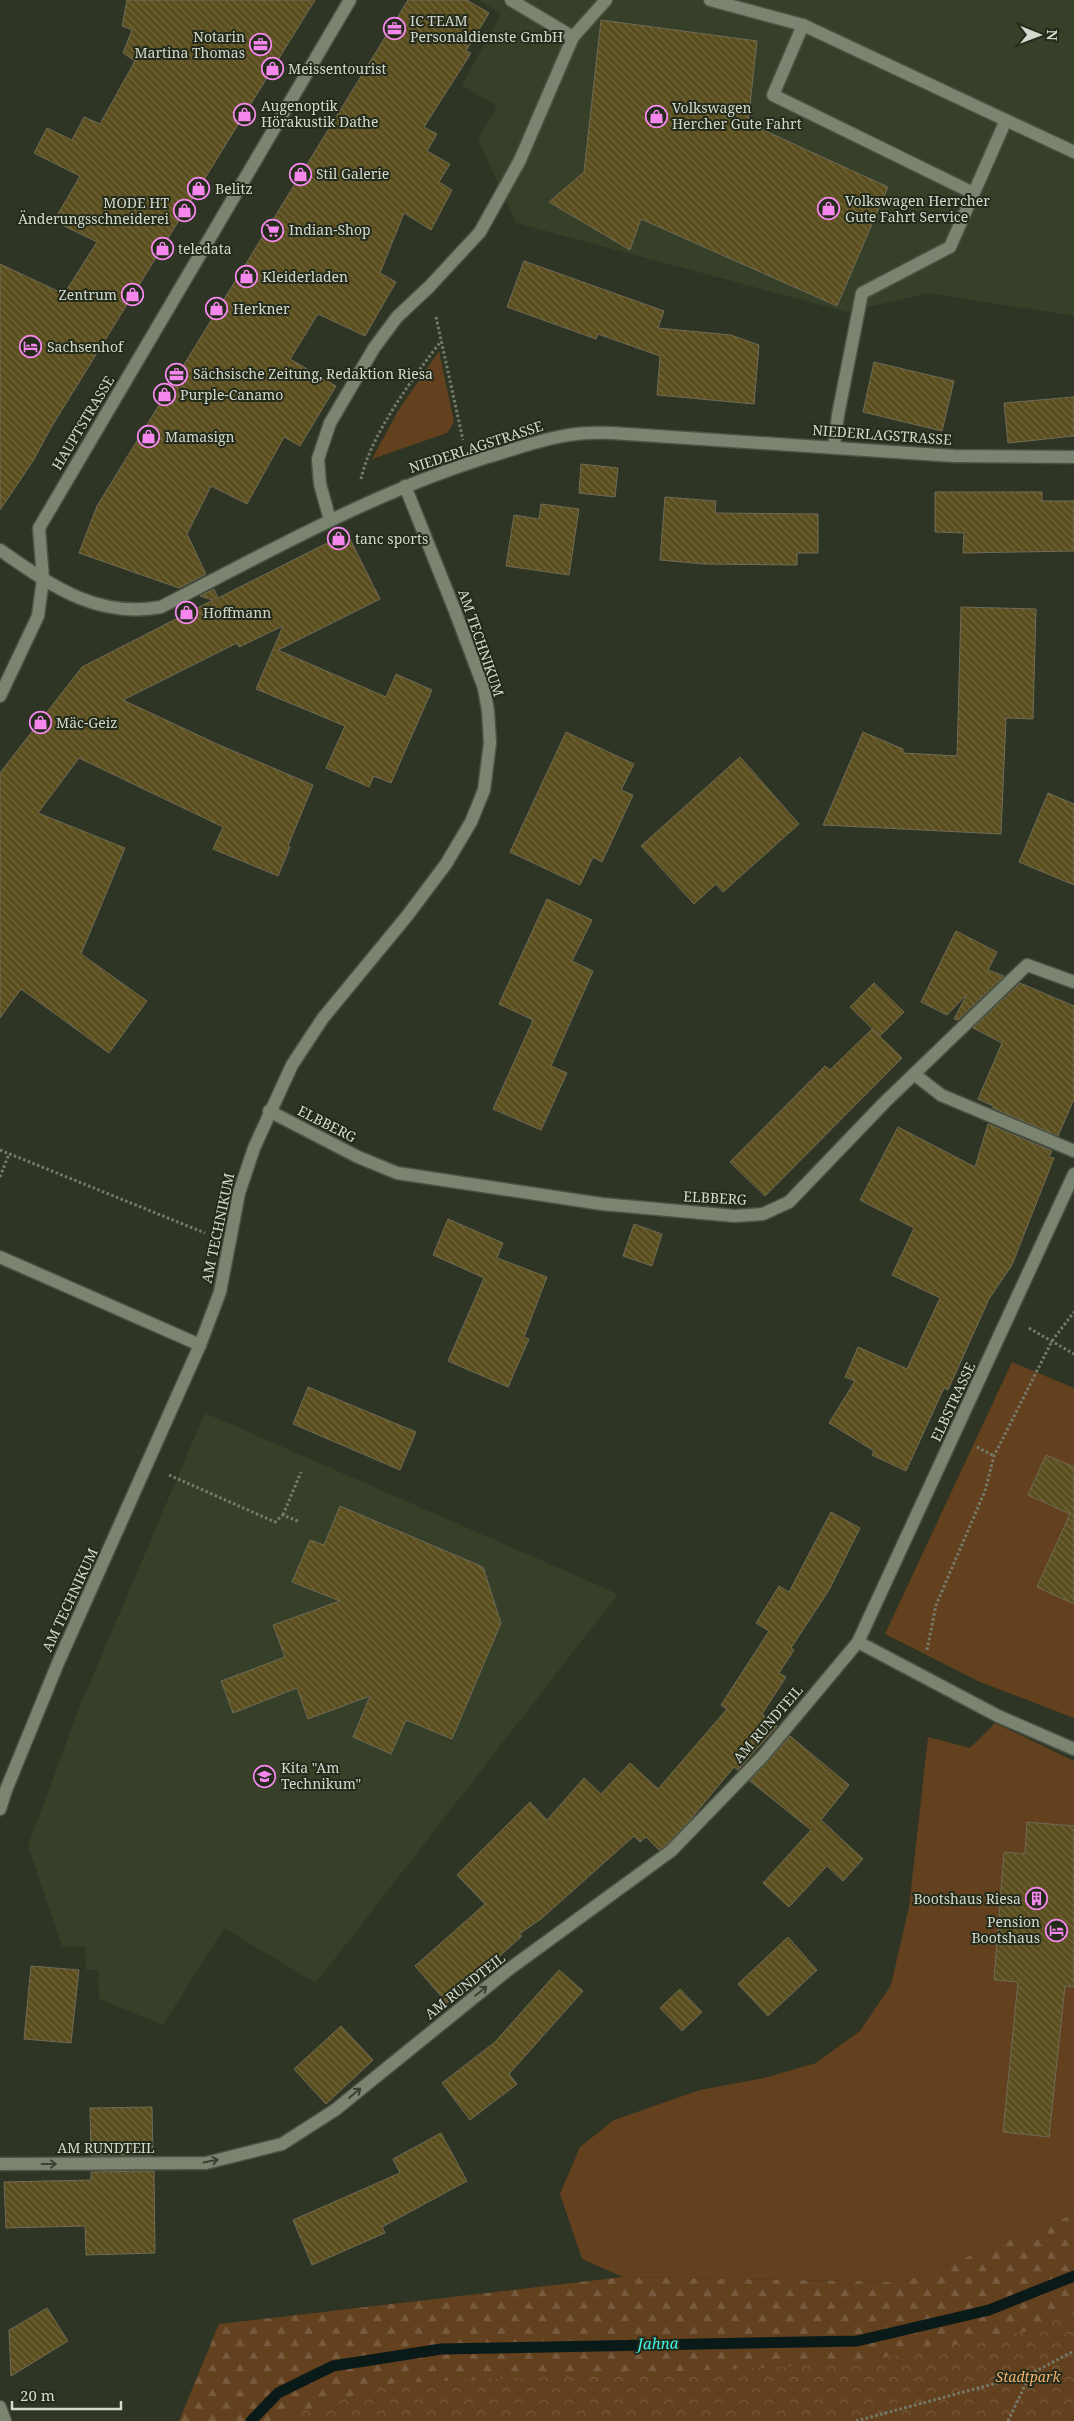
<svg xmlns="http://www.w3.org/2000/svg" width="1074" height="2421" font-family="'Noto Serif',serif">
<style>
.built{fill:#364029}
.grass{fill:#63401e}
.forest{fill:url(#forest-firs)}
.park{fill:url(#park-crowns)}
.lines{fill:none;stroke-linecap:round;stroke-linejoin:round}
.stream{stroke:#0a1a19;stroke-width:11}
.building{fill:url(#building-back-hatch);stroke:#6f6a56}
.lane-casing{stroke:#4b5143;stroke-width:15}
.street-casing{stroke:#4b5143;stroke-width:15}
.path{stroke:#767c6d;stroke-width:3;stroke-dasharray:2.5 2.5;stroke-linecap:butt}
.lane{stroke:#7b8470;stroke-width:12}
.street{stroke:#7b8470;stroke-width:12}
.oneway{stroke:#3a4130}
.labels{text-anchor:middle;stroke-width:4;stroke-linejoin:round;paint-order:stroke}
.poi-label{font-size:14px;fill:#d4d9ce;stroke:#242b1b;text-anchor:start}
.street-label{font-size:14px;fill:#d4d9ce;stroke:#242b1b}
.park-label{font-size:14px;font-style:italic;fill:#f4b06e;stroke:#242b1b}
.water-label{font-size:15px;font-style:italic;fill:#3df7eb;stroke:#242b1b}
</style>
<defs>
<pattern id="forest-firs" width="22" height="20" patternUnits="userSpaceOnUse" patternTransform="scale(1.25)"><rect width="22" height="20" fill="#63401e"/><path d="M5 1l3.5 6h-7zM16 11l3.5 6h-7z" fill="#785b3e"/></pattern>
<pattern id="park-crowns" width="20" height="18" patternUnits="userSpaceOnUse" patternTransform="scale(1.25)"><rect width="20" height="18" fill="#63401e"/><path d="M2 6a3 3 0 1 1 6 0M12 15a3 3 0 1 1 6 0" fill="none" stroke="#785b3e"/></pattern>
<pattern id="building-back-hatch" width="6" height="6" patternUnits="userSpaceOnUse" patternTransform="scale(1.25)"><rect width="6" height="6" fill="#5a4e1e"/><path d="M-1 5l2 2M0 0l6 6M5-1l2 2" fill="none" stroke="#71673e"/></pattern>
</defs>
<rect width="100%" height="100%" fill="#2e3524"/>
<g class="built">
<path d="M479,0H1074V316L928,293L847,312L516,223L478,139L497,106L462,85L501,14Z"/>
<path d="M205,1413L618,1594L316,1983L224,1928L163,2025L99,1999L98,1970H86L85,1947L62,1946L28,1846L80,1706Z"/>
</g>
<g class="grass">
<path d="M439,351L454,422L447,433L372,459L398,411Z"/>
<path d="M1012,1362L1074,1388V1718L980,1682L885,1634Z"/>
<path d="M995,1723L1074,1761V2214L904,2282L623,2277L582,2259L560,2194L580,2147L614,2120L700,2090L764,2078L816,2063L860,2031L891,1985L909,1907L928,1737L970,1748Z"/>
</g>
<path class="forest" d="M1074,2214V2421H179L219,2324L623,2277L904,2282Z"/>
<path class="park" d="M1074,2310V2421H269L395,2383L848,2364L1024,2332Z"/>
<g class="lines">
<path class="stream" d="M251,2421L278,2393L333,2366L441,2349L857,2341L989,2310L1074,2276"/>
</g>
<g class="building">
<path d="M127,0H315L52,426L33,461L0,510V264L64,294L97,242L54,221L80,176L34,153L47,128L72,140L84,117L100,124L135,61L123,53L132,30L122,26Z"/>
<path d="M408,0H467L489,13L466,51L471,53L424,127L437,134L427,151L450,164L439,182L452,190L431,230L404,213L380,273L396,282L365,336L318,314L290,359L336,386L300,446L284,437L247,504L211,486L187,534L206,574L179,588L79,553L97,506Z"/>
<path d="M601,20L757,41L748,123L888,187L837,306L641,219L630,250L549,202L584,172Z"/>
<path d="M524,261L664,311L658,328L731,335L759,345L754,404L657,395L660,356L598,334L596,339L507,307Z"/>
<path d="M874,362L954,381L942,431L863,412Z"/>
<path d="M1074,397V436L1008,443L1004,403Z"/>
<path d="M581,464L618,468L615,497L579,493Z"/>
<path d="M935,492H1042V501H1074V551L963,553L964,533L935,532Z"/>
<path d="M665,497L716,501L715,513L818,514V553H797V565L704,564L660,560Z"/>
<path d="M541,504L579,509L569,575L506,566L514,515L539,519Z"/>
<path d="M347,533L380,599L278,650L386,697L396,674L432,690L391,783L374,776L369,787L326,768L345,726L256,689L283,626L239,647L237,643L123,700L217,744L313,785L288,846L290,847L278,876L213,849L223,827L79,758L38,813L125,848L81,954L147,1001L109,1053L21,989L0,1018V773L82,667L213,600L200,596L214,589L218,598Z"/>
<path d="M961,607L1036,609L1033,719L1006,718L1001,834L823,825L863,732L903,749V753L957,756Z"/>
<path d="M566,732L634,764L621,790L633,795L602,862L593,857L580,885L510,852Z"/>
<path d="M740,757L799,824L723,892L716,884L694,904L641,846Z"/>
<path d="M1048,793L1074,804V885L1019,862Z"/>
<path d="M547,899L592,920L572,961L593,971L551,1066L567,1073L541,1130L493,1109L533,1020L499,1004Z"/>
<path d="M956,931L997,952L988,970L1004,976L958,1020L954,1019L967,994L947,1015L921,1002Z"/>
<path d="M874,983L904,1012L880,1036L850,1007Z"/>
<path d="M1020,983L1074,1006V1099L1058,1136L993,1108V1106L978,1099L1002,1043L973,1028Z"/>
<path d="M872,1029L902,1058L765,1196L730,1162L825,1066L830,1070Z"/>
<path d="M988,1124L1052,1151L1049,1157L1054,1158L1012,1265L989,1299L948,1390L944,1388L906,1471L872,1455L874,1451L829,1423L855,1381L845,1377L858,1347L907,1369L940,1298L892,1275L914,1228L860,1200L898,1127L975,1167Z"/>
<path d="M448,1219L503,1243L497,1258L547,1277L524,1337L529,1339L508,1387L448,1361L484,1278L433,1255Z"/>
<path d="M634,1224L662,1234L652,1266L623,1256Z"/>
<path d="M308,1387L416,1432L400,1470L293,1424Z"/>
<path d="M1046,1455L1074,1467V1604L1037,1587L1070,1514L1028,1495Z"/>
<path d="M340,1506L483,1567L501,1623L452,1739L406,1720L391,1754L353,1737L370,1696L308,1719L297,1688L233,1713L221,1681L285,1657L273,1625L340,1601L292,1582L310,1540L324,1545Z"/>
<path d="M831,1512L860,1528L829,1590L791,1648L794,1650L779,1673L786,1677L762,1714L777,1726L738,1770L734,1767L690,1820L666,1845L659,1850L646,1837L640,1842L634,1836L541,1919L519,1934L522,1936L447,2003L415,1966L485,1904L457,1875L530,1802L547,1820L584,1778L601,1794L630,1763L658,1789L727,1709L721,1705L769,1631L756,1623L779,1586L789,1592Z"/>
<path d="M790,1736L849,1785L821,1820L863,1859L843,1881L827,1866L789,1907L763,1883L811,1830L750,1781Z"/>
<path d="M1027,1822L1074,1826V1987L1065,1986L1049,2137L1003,2132L1018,1982L994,1980L1004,1852L1025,1854Z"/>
<path d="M788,1937L817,1970L768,2016L738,1984Z"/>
<path d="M31,1966L79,1970L71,2043L24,2039Z"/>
<path d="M559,1970L583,1991L509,2074L517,2084L470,2120L442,2083L495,2042Z"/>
<path d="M680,1989L702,2012L682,2031L660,2008Z"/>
<path d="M341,2026L373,2060L326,2104L294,2069Z"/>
<path d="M152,2107L153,2155H91L90,2108Z"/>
<path d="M441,2133L467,2181L382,2227L385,2233L312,2265L293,2220L400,2173L393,2159Z"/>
<path d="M154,2171L155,2253L86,2255L85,2226L6,2228L4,2182L91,2180V2172Z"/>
<path d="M47,2308L68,2341L11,2376L9,2330Z"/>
</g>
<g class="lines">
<defs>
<g id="lane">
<path d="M511,0L573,37"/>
<path d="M710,0L803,25L1074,152"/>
<path d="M803,25L773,95L973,193"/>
<path d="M834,446L838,415L862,293L950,247L1006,120"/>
<path d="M330,520L320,484L318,459L330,423L374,348L397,317L429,287L480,232L520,160L573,37L606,0"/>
<path d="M914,1074L941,1095L1074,1151"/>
<path d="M0,1257L200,1345"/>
<path d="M858,1642L998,1716L1074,1749"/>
</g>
<g id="street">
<path d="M0,550C51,585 96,619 161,607C272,550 381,488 501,453C530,444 559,434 590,433C602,432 615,433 627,434L954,456L1074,457"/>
<path d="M0,696L38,616L43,579L39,528L350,0"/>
<path d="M269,1111L358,1157L397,1173L602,1204L735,1216L763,1214L789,1202L884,1103L1027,965L1074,982"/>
<path d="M0,1809L6,1790L58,1663L200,1345L220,1292L239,1193L254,1148L292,1065L323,1018L407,916L446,864L471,822L484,790L490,743L488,711L484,688L455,611L405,486"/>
<path d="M0,2164L206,2163L282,2144L335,2110L508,1970L671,1851L762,1757L858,1642L1074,1174"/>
<path d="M0,2407L5,2421"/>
</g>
</defs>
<use href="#lane" class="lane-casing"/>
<use href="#street" class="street-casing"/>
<g class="path">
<path d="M436,317L463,440"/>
<path d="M361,479C371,434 413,378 441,341"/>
<path d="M0,1150L205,1233"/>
<path d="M0,1177L9,1154"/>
<path d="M1029,1328L1074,1354"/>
<path d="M977,1447L994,1456"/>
<path d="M169,1475L275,1522L283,1515L300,1522"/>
<path d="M283,1515L301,1472"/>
<path d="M927,1650L936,1605L985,1491L994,1456L1052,1341L1074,1312"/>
<path d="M856,2421L1030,2374L1074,2351"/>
<path d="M1008,2421L1030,2375"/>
</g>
<use href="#lane" class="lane"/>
<use href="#street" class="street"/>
</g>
<defs><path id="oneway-shaft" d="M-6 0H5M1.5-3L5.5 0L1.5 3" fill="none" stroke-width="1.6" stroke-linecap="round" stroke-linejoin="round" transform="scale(1.25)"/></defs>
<g class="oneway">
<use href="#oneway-shaft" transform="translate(481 1991) rotate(-39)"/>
<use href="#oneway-shaft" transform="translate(355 2093) rotate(-40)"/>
<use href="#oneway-shaft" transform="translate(211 2161) rotate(-11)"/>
<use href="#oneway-shaft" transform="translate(49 2164)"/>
</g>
<defs>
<symbol id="office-ring" viewBox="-11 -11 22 22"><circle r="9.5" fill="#242b1b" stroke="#f688ed" stroke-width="1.5"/><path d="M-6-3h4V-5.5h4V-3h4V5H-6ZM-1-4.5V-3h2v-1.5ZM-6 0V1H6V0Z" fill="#f688ed"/></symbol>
<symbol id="shop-ring" viewBox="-11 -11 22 22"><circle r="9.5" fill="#242b1b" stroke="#f688ed" stroke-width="1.5"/><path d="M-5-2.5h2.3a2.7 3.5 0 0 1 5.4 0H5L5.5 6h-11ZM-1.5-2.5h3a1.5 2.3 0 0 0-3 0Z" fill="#f688ed"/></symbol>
<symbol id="supermarket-ring" viewBox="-11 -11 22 22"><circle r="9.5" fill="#242b1b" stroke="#f688ed" stroke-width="1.5"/><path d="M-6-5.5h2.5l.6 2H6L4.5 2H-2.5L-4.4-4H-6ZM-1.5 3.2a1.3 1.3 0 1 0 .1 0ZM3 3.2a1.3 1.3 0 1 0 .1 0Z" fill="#f688ed"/></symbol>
<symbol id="hotel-ring" viewBox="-11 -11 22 22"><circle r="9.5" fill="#242b1b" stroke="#f688ed" stroke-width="1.5"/><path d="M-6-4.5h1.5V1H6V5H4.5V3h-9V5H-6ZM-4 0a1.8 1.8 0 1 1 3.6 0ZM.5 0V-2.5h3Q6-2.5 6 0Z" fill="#f688ed"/></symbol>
<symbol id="school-ring" viewBox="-11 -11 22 22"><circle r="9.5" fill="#242b1b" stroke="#f688ed" stroke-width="1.5"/><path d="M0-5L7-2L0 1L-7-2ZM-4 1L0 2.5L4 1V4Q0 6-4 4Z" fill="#f688ed"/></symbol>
<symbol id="building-ring" viewBox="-11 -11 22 22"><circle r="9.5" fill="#242b1b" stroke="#f688ed" stroke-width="1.5"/><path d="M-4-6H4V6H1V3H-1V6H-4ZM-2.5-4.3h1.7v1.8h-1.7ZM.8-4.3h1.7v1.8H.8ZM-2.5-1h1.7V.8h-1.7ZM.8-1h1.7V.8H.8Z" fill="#f688ed"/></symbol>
</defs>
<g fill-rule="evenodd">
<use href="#office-ring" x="382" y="16" width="25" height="25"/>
<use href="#office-ring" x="248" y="32" width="25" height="25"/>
<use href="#shop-ring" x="260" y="56" width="25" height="25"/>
<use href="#shop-ring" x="232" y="102" width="25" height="25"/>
<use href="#shop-ring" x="644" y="104" width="25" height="25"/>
<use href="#shop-ring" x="288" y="162" width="25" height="25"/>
<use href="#shop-ring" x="186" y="176" width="25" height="25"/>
<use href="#shop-ring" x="816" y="196" width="25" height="25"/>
<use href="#shop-ring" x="172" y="198" width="25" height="25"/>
<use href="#supermarket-ring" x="260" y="218" width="25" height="25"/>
<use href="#shop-ring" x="150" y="236" width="25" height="25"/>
<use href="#shop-ring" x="234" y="264" width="25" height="25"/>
<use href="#shop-ring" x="120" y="282" width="25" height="25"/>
<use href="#shop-ring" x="204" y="296" width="25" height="25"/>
<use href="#hotel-ring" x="18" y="334" width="25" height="25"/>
<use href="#office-ring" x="164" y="362" width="25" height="25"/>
<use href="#shop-ring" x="152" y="382" width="25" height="25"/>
<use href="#shop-ring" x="136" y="424" width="25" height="25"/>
<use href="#shop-ring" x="326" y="526" width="25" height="25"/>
<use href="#shop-ring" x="174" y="600" width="25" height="25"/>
<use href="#shop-ring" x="28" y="710" width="25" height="25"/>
<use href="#school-ring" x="252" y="1764" width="25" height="25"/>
<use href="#building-ring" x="1024" y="1886" width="25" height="25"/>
<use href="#hotel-ring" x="1044" y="1918" width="25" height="25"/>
</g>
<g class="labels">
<g class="poi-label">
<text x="410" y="26">IC TEAM<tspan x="410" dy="16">Personaldienste GmbH</tspan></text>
<text x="245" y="42" text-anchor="end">Notarin<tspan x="245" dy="16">Martina Thomas</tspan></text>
<text x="288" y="74">Meissentourist</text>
<text x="261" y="111">Augenoptik<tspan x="261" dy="16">Hörakustik Dathe</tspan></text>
<text x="672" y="113">Volkswagen<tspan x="672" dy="16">Hercher Gute Fahrt</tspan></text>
<text x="316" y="179">Stil Galerie</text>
<text x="215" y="194">Belitz</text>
<text x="845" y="206">Volkswagen Herrcher<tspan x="845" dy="16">Gute Fahrt Service</tspan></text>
<text x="169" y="208" text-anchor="end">MODE HT<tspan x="169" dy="16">Änderungsschneiderei</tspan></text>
<text x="289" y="235">Indian-Shop</text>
<text x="178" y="254">teledata</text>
<text x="262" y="282">Kleiderladen</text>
<text x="117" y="300" text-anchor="end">Zentrum</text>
<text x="233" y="314">Herkner</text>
<text x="47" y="352">Sachsenhof</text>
<text x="193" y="379">Sächsische Zeitung, Redaktion Riesa</text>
<text x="180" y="400">Purple-Canamo</text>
<text x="165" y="442">Mamasign</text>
<text x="355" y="544">tanc sports</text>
<text x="203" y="618">Hoffmann</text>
<text x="56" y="728">Mäc-Geiz</text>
<text x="281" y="1773">Kita "Am<tspan x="281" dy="16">Technikum"</tspan></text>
<text x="1021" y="1904" text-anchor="end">Bootshaus Riesa</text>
<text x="1040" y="1927" text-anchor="end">Pension<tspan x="1040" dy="16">Bootshaus</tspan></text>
</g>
<g class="street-label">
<text transform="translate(83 423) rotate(-59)" y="5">HAUPTSTRASSE</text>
<text transform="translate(882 435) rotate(4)" y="5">NIEDERLAGSTRASSE</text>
<text transform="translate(476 447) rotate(-18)" y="5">NIEDERLAGSTRASSE</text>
<text transform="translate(481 643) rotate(71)" y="5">AM TECHNIKUM</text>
<text transform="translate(327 1124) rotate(27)" y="5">ELBBERG</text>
<text transform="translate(715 1198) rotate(3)" y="5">ELBBERG</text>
<text transform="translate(218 1228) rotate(-78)" y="5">AM TECHNIKUM</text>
<text transform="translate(953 1402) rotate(-65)" y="5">ELBSTRASSE</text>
<text transform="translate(70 1600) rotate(-65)" y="5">AM TECHNIKUM</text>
<text transform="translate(768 1724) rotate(-49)" y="5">AM RUNDTEIL</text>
<text transform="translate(465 1986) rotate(-38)" y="5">AM RUNDTEIL</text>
<text x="106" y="2153">AM RUNDTEIL</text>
</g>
<g class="park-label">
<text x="1028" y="2382">Stadtpark</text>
</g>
<g class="water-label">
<text transform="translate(658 2344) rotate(-1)" y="5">Jahna</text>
</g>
</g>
<g transform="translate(1039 35) rotate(91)" stroke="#242b1b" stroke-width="4" paint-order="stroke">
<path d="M0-4L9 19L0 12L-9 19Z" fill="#d4d9ce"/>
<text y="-8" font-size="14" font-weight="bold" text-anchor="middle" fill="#d4d9ce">N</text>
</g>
<path d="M12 2401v8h109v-8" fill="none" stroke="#d4d9ce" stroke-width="2.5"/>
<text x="20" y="2401" font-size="15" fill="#d4d9ce" stroke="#242b1b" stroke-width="4" paint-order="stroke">20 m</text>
</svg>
